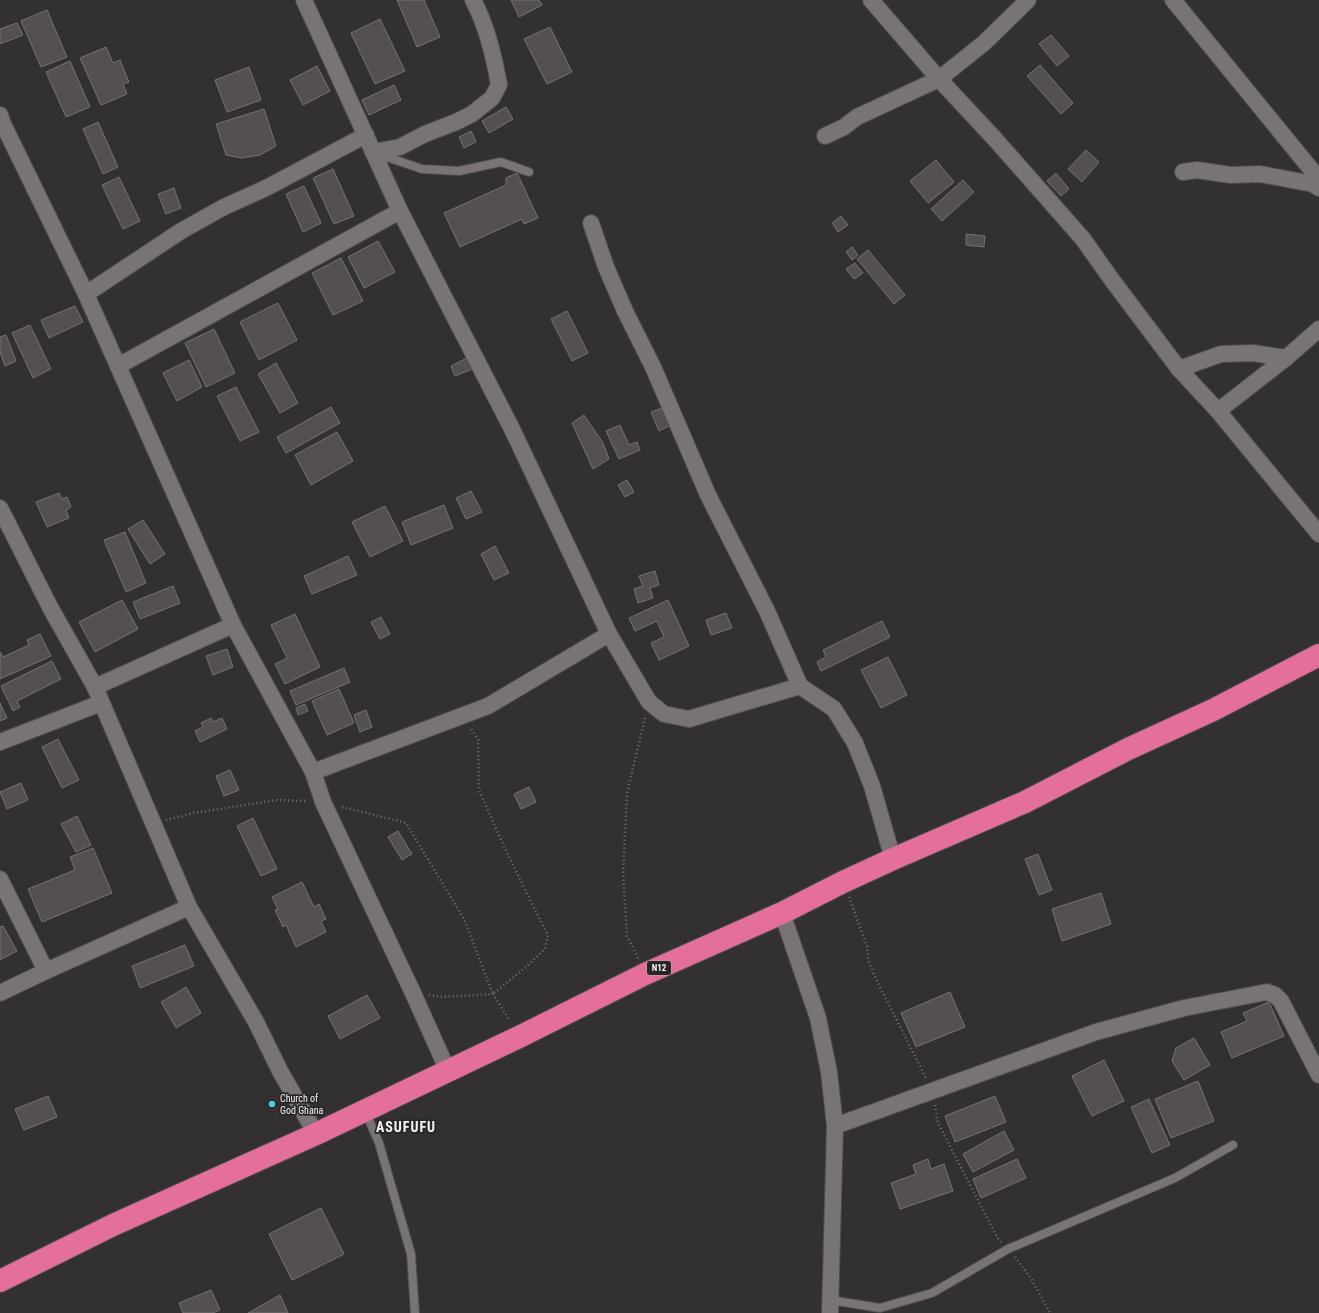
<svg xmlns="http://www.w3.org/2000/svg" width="1319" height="1313" font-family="'Roboto Condensed',sans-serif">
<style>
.building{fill:#545052;stroke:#767273}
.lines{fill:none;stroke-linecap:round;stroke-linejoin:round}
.lane-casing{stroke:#4f4c4d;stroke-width:10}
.street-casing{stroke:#4f4c4d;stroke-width:18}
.highway-casing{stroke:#4f4c4d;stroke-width:24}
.path{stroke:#757273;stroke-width:2.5;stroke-dasharray:1 3;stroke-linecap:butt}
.lane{stroke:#787475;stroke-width:8}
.street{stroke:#787475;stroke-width:16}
.highway{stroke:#e36f9a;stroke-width:22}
.poi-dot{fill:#53cbdc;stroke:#292627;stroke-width:1.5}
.labels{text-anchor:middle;stroke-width:3.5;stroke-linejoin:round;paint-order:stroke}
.shield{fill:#292627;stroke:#b7b5b5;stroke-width:1}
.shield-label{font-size:9px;font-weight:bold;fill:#f4f2f2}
.poi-label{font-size:10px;fill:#f4f2f2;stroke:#292627;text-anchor:start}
.district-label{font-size:14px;font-weight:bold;letter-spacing:1px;fill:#f4f2f2;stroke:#292627}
</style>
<rect width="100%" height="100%" fill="#333031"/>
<g class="building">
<path d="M397,0H424L440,37L417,47Z"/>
<path d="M511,0H539L542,5L519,17Z"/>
<path d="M47,10L67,57L41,67L21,21Z"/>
<path d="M380,19L405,71L375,84L351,33Z"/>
<path d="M17,23L23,35L0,44V29Z"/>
<path d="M550,27L572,72L547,84L524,39Z"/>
<path d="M1051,35L1069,56L1057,66L1039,44Z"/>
<path d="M106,47L113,63L120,60L129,82L123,84L127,94L101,105L80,58Z"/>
<path d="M70,61L90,107L66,117L46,72Z"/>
<path d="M1040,65L1073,103L1061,114L1027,76Z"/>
<path d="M317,66L330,91L303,105L290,80Z"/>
<path d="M249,67L261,100L227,112L215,80Z"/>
<path d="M394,85L401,100L369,115L362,100Z"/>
<path d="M506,107L513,119L489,133L482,121Z"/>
<path d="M264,109L276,146L260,155L241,158L226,155L216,124Z"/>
<path d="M98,122L118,167L103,174L83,129Z"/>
<path d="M471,131L476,142L464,148L459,137Z"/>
<path d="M1086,150L1099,162L1082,182L1068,169Z"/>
<path d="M936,160L954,182L928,203L910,181Z"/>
<path d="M333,169L354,216L334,224L313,178Z"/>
<path d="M517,173L538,218L524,224L522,219L460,247L444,213L506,185V178Z"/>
<path d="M1056,173L1069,189L1061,196L1047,181Z"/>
<path d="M119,177L140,221L123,229L102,185Z"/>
<path d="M963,180L974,192L942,221L931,209Z"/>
<path d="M304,186L321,223L303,232L286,194Z"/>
<path d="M174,188L181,208L166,214L158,194Z"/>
<path d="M841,216L848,225L838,232L832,223Z"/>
<path d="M966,234L985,236L984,247L966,245Z"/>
<path d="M378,241L395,272L364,288L348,257Z"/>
<path d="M852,247L858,255L852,260L846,252Z"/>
<path d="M868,250L905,295L894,304L857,259Z"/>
<path d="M341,258L363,301L333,315L312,273Z"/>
<path d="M855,263L863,273L854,279L846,269Z"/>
<path d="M278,303L297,340L259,360L240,322Z"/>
<path d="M75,306L83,322L49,338L41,320Z"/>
<path d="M567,311L588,353L572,361L551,319Z"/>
<path d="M30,325L51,369L33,378L12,333Z"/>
<path d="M214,329L235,373L206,387L185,343Z"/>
<path d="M6,335L16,361L5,366L0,352V337Z"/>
<path d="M467,358L472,369L455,376L451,366Z"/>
<path d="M189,360L202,387L177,401L163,373Z"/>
<path d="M276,363L298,403L280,413L258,374Z"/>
<path d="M236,387L259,432L240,441L217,396Z"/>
<path d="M331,407L340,423L286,453L277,437Z"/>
<path d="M662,408L671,425L659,431L651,412Z"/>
<path d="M584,415L603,443L609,459L593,469L572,423Z"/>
<path d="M620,425L629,445L637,442L640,450L619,459L606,431Z"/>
<path d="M337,432L353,461L311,485L295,455Z"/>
<path d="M627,480L634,492L625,497L618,485Z"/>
<path d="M471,491L482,512L466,519L456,498Z"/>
<path d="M59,493L62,499L67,497L71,507L66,510L69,518L47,527L36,502Z"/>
<path d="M444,505L453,528L411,545L402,522Z"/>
<path d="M385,506L403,541L370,557L352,522Z"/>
<path d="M143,520L165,554L150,564L128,529Z"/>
<path d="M125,532L146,583L126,592L104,540Z"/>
<path d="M495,546L509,573L494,580L481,554Z"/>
<path d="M348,556L357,575L312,594L304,576Z"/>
<path d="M655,571L659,585L650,588L653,598L638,603L634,589L643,586L639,576Z"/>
<path d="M173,586L180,603L140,619L133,602Z"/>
<path d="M122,600L138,629L95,652L79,622Z"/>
<path d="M668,600L689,646L659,660L651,643L664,637L657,621L635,631L629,618Z"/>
<path d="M726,613L732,628L711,635L706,620Z"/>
<path d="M295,614L320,667L285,684L275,664L287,658L271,625Z"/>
<path d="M381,617L390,634L380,639L371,622Z"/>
<path d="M882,621L890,637L821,671L817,662L826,657L823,650Z"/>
<path d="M40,634L51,656L0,679V652L3,657L29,645L27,640Z"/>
<path d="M227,649L233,667L213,675L206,656Z"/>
<path d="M888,657L907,695L881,708L861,670Z"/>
<path d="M52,661L61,679L17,701L20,707L13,711L1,686Z"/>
<path d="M344,668L350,682L296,705L290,691Z"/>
<path d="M339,689L354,723L327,735L312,701Z"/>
<path d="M0,703L7,718L0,721Z"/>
<path d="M305,704L308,711L298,715L296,708Z"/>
<path d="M366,710L372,727L360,732L354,715Z"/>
<path d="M211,718L213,722L222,718L227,729L200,742L195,731L203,727L201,723Z"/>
<path d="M58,739L79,780L62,788L42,747Z"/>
<path d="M230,770L239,790L224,796L216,776Z"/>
<path d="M21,783L28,800L7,809L0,792Z"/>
<path d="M529,787L536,802L521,809L514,794Z"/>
<path d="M77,816L91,845L76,852L61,824Z"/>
<path d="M253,818L277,869L261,876L237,826Z"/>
<path d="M398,831L412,854L402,860L388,837Z"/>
<path d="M93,848L112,893L42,922L28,889L75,870L70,857Z"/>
<path d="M1038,854L1052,890L1039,895L1025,859Z"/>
<path d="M302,882L314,907L319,904L326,919L321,921L326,932L296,947L286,925L283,927L275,910L278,909L272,897Z"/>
<path d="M1101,893L1111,924L1062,941L1052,909Z"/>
<path d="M3,926L17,951L0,960V927Z"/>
<path d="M185,945L194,966L140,988L132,966Z"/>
<path d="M186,987L201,1013L176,1028L161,1002Z"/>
<path d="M950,992L965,1027L916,1047L901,1013Z"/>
<path d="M367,995L380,1018L340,1039L328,1016Z"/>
<path d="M1269,1002L1284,1036L1232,1058L1221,1032L1247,1021L1243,1013Z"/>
<path d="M1194,1038L1210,1065L1184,1080L1172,1061L1176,1048Z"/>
<path d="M1104,1060L1124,1101L1092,1116L1072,1076Z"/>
<path d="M1198,1081L1214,1121L1171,1138L1155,1099Z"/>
<path d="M48,1096L57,1117L24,1130L15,1109Z"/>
<path d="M995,1096L1006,1122L955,1142L945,1116Z"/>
<path d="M1149,1099L1170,1145L1152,1153L1131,1107Z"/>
<path d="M1004,1131L1014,1150L973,1172L963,1154Z"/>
<path d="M928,1159L931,1169L944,1164L953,1191L900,1209L891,1183L916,1174L913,1165Z"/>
<path d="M1017,1159L1026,1178L981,1198L973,1179Z"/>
<path d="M321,1208L344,1254L292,1280L269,1234Z"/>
<path d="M211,1290L220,1310L213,1313H183L179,1303Z"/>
<path d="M280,1295L288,1313H248Z"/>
</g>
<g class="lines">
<defs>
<g id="lane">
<path d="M378,154L422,169L459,171L501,162L529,172"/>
<path d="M365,1111L379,1143L411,1254L415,1313"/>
<path d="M830,1300L880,1308L932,1293L1008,1249L1175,1178L1233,1145"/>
</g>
<g id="street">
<path d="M304,0L400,211L512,429L609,634L649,702L664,714L689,719L800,686"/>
<path d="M871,0L939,79L994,138L1083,239L1112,280L1179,369L1218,411L1319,534"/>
<path d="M1173,0L1319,179"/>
<path d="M0,115L3,124L86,294L233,625L313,772L323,802L413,993L448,1071"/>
<path d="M825,136L844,127L857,117L939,79L984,43L1028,0"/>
<path d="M373,152L400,147L425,134L456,122L472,114L492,98L499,85C494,56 487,26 473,0"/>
<path d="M1183,172L1197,170L1231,175L1260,174L1313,184L1319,188"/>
<path d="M591,223L606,267L625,311L653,367L708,495L767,611L800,686L834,709L855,743L872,786L893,859"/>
<path d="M86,294L181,231L224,207L266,188L366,135"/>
<path d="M118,366L400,211"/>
<path d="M1179,369L1221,354L1253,353L1286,358"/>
<path d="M1218,411L1286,358L1319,329"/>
<path d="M0,508L50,607L95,687L189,907L256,1022L280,1071L316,1134"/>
<path d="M95,687L233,625"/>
<path d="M0,742L101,703"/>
<path d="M313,772L488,706L609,634"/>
<path d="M0,879L46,971"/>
<path d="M782,913L818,1018L829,1072L835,1126L830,1313"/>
<path d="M0,993L46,971L189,907"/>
<path d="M835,1126L1096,1032L1184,1008L1267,992L1275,995L1281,1001L1319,1075"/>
</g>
<path id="highway" d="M0,1281L113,1225L316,1134L519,1037L645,974L782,913L843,882L893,859L1025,802L1128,749L1213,710L1319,655"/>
</defs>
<use href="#lane" class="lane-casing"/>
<use href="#street" class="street-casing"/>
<use href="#highway" class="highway-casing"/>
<g class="path">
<path d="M342,807L406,823L464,919L493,994L526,967L545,949L548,935L534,908L501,840L479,790L478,740L470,727"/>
<path d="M166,820L193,813L277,800L307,801"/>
<path d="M849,897L867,946L869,962L876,979L926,1078"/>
<path d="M638,958L627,936L623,873L627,793L645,718"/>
<path d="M429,995L442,997L493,994L510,1021"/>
<path d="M935,1105L938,1123L997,1237L1001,1242"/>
<path d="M1015,1257L1032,1280L1050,1313"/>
</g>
<use href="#lane" class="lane"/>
<use href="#street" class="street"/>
<use href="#highway" class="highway"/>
</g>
<circle class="poi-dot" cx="272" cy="1104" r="4"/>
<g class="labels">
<rect class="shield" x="647" y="961" width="24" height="14" rx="3"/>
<g class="shield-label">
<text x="659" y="971">N12</text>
</g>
<g class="poi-label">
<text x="280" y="1102">Church of<tspan x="280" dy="12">God Ghana</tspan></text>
</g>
<g class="district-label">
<text x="406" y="1132">ASUFUFU</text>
</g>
</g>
</svg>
